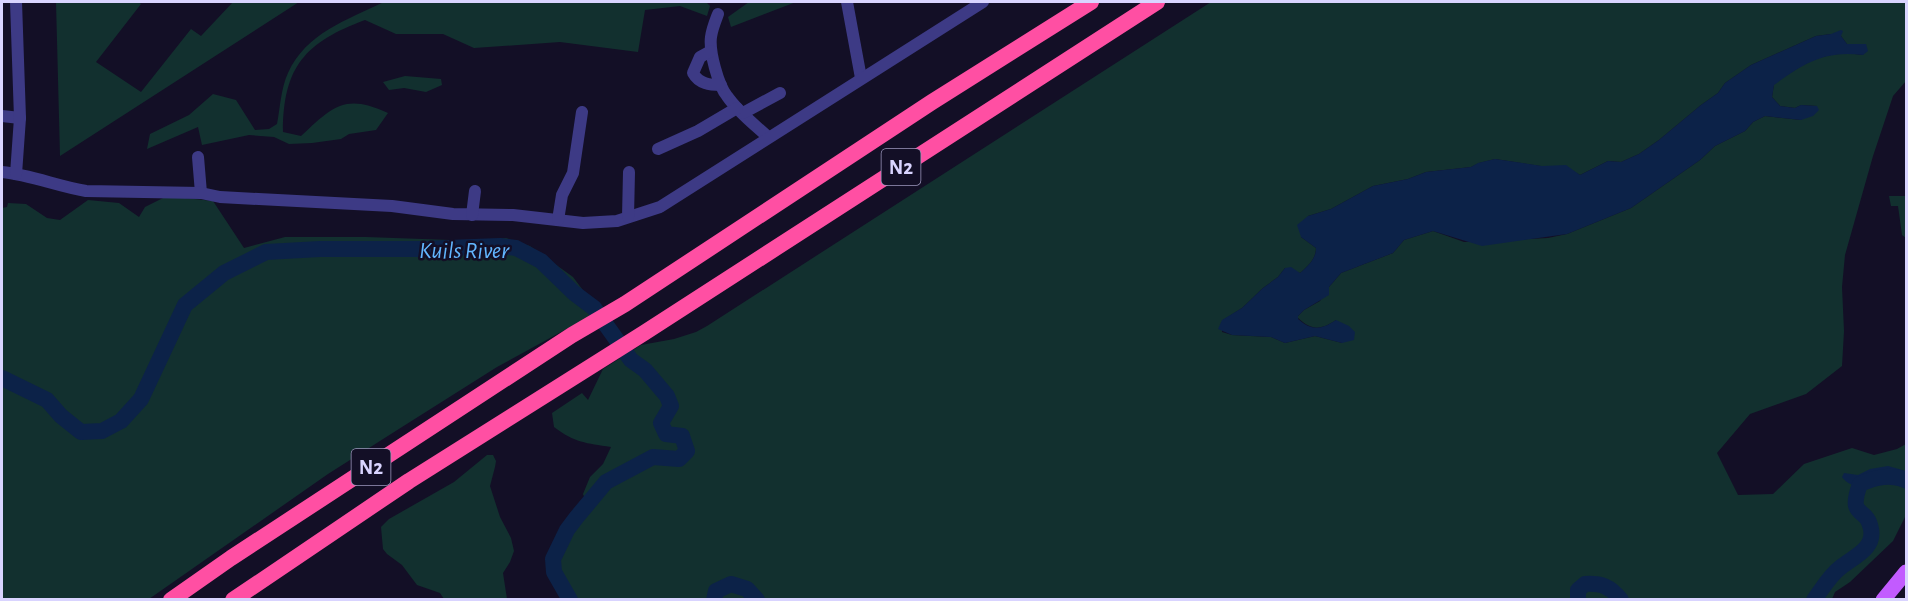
<svg xmlns="http://www.w3.org/2000/svg" width="1908" height="601" font-family="'Alegreya Sans',sans-serif">
<style>
.green{fill:#12302f;fill-rule:evenodd}
.water{fill:#0c2248}
.lines{fill:none;stroke-linecap:round;stroke-linejoin:round}
.river{stroke:#0c2248;stroke-width:16}
.minor{stroke:#3d3a85;stroke-width:12}
.major{stroke:#c25bff;stroke-width:15}
.highway{stroke:#ff4fa3;stroke-width:16}
.labels{text-anchor:middle;stroke-width:5;stroke-linejoin:round;paint-order:stroke}
.shield{fill:#130f26;stroke:#9e99be;stroke-width:1.5}
.shield-label{font-size:21px;font-weight:bold;fill:#d9d4ff}
.water-label{font-size:24px;font-style:italic;fill:#62b6ff;stroke:#130f26}
</style>
<rect width="100%" height="100%" fill="#130f26"/>
<g class="green">
<path d="M56,2H138L141,4L96,62L141,92L191,29L201,36L233,2H299L60,156Z"/>
<path d="M384,2H706L710,6L707,16L680,6L645,10L638,52L560,42L474,48L443,34H396L365,20C306,42 283,66 283,132L301,136C333,106 345,93 388,113L376,130L349,134L341,139L312,143L289,144L274,137L249,135L202,145L198,127L147,149L150,134L189,115L213,94L236,100L255,130L269,129L277,124C280,108 281,88 288,73C306,33 347,20 384,2Z"/>
<path d="M749,2H796L731,27L728,17Z"/>
<path d="M1211,2H1906V81L1893,96L1873,156L1845,255L1842,287L1844,331L1842,366L1806,394L1750,414L1717,453L1738,495L1773,494L1804,464L1852,448L1874,455L1897,449L1906,444V515L1893,541L1850,582L1835,592L1832,599H570C564,591 557,581 554,571C549,549 574,520 588,506L583,494L590,477L603,464L611,447C586,443 575,443 554,427L552,413L582,393L588,400L603,369L641,345L674,339L696,332L707,326ZM1831,34L1841,36L1847,44L1866,45L1863,55C1823,50 1806,62 1774,84L1772,97L1780,106L1795,108L1801,105L1817,106L1801,120L1765,116L1753,122L1745,131L1715,146L1700,160L1631,208L1567,234L1548,238L1464,242L1433,231L1404,240L1393,253L1341,273L1329,287L1320,301L1304,310L1298,316V318C1312,331 1321,330 1336,320L1342,343L1315,336L1285,343L1271,337L1232,335L1222,332L1223,320L1242,308L1263,288L1278,277L1285,268L1300,273C1308,266 1316,259 1316,248L1301,237L1308,216L1331,209L1373,186L1408,179L1426,172L1471,167L1479,163L1495,159L1573,171L1580,175L1608,161L1621,162L1639,154L1659,140L1701,105L1718,93L1725,83L1751,65L1816,36Z"/>
<path d="M405,76L441,79L442,85L426,92L404,88L389,90L383,82Z"/>
<path d="M167,196L213,201L244,248L285,237H366L479,241L506,238L530,246L573,277L588,297L592,315L497,367L402,427L328,474L149,599L2,600V208L7,207L8,203L26,204L47,218L60,220L88,200L119,203L139,217L145,207Z"/>
<path d="M1889,196H1906V238L1902,235L1898,206H1891Z"/>
<path d="M487,455H493L496,461L495,467L490,486L500,517L511,538L514,551L510,562L503,573L507,599H444L440,593L417,585L402,565L387,554L383,549L381,527L389,519L454,482Z"/>
</g>
<g class="water">
<path d="M1841,30L1843,31L1841,36L1847,44H1866L1868,51L1863,55C1825,50 1804,63 1774,85L1772,97L1780,106L1795,108L1801,105L1817,106L1819,110L1813,116L1801,120L1765,116L1753,122L1745,131L1715,146L1700,160L1631,208L1567,234L1482,246L1433,231L1404,240L1393,253L1341,273L1329,287V295L1304,310L1298,316V319C1312,331 1321,330 1336,320L1349,326L1355,332L1354,340L1342,343L1315,336L1285,343L1271,337L1232,335L1218,329L1222,320L1242,308L1263,288L1278,277L1285,268L1291,267L1300,273C1308,266 1316,259 1316,248L1301,237L1297,225L1308,216L1331,209L1373,186L1408,179L1426,172L1471,167L1478,163L1495,159L1542,166L1566,165L1580,175L1608,161L1621,162L1639,154L1659,140L1701,105L1718,93L1725,83L1751,65L1816,36L1831,34Z"/>
<path d="M1888,466L1906,471V489C1898,485 1891,484 1882,483C1869,483 1853,492 1842,477L1844,473L1858,475L1870,469Z"/>
<path d="M1833,573L1837,577L1820,599H1807L1826,574Z"/>
</g>
<g class="lines">
<g class="river">
<path d="M2,378L47,400L61,416L81,432L102,431L121,421L141,399L185,305L224,273L266,252L320,249H422L500,246L516,248L541,261L574,293L594,308L631,360L645,370L667,396L671,406L661,423L666,434L682,436L687,451L679,459L653,457L606,482L576,518L567,530L553,559L554,572L570,600"/>
<path d="M714,600L716,591L731,584L747,589L757,600"/>
<path d="M1578,600V590L1585,584C1601,583 1610,586 1621,600"/>
<path d="M1814,600C1822,589 1830,575 1841,567C1853,557 1875,549 1871,529C1867,505 1847,520 1860,484C1876,477 1890,474 1906,480"/>
</g>
<g class="minor">
<path d="M847,2L861,78"/>
<path d="M718,14C715,22 712,29 711,37C709,51 718,85 727,96C738,112 754,124 768,137"/>
<path d="M711,51L700,57L693,73C699,84 710,85 721,85"/>
<path d="M743,113L780,93"/>
<path d="M2,116L20,118"/>
<path d="M658,149L698,131L737,108"/>
<path d="M198,157L201,193"/>
<path d="M2,172C31,175 57,186 86,191L201,193L220,197L392,206L453,214L513,215L583,223L617,221L660,207L983,2"/>
<path d="M16,174L20,118L16,2"/>
<path d="M472,215L475,191"/>
<path d="M628,217L629,172"/>
<path d="M558,220L562,195L573,173L582,112"/>
</g>
<path class="major" d="M1883,600L1906,572"/>
<g class="highway">
<path d="M171,600L231,558L572,335L625,304L932,102L1091,2"/>
<path d="M233,600L409,481L644,333L1157,2"/>
</g>
</g>
<g class="labels">
<g class="shield">
<rect x="881.5" y="149" width="39" height="36" rx="4.5"/>
<rect x="351.5" y="449" width="39" height="36" rx="4.5"/>
</g>
<g class="shield-label">
<text x="901" y="174">N2</text>
<text x="371" y="474">N2</text>
</g>
<g class="water-label">
<text x="464" y="258">Kuils River</text>
</g>
</g>
<rect width="1908" height="601" fill="none" stroke="#d9d4ff" stroke-width="6"/>
</svg>
